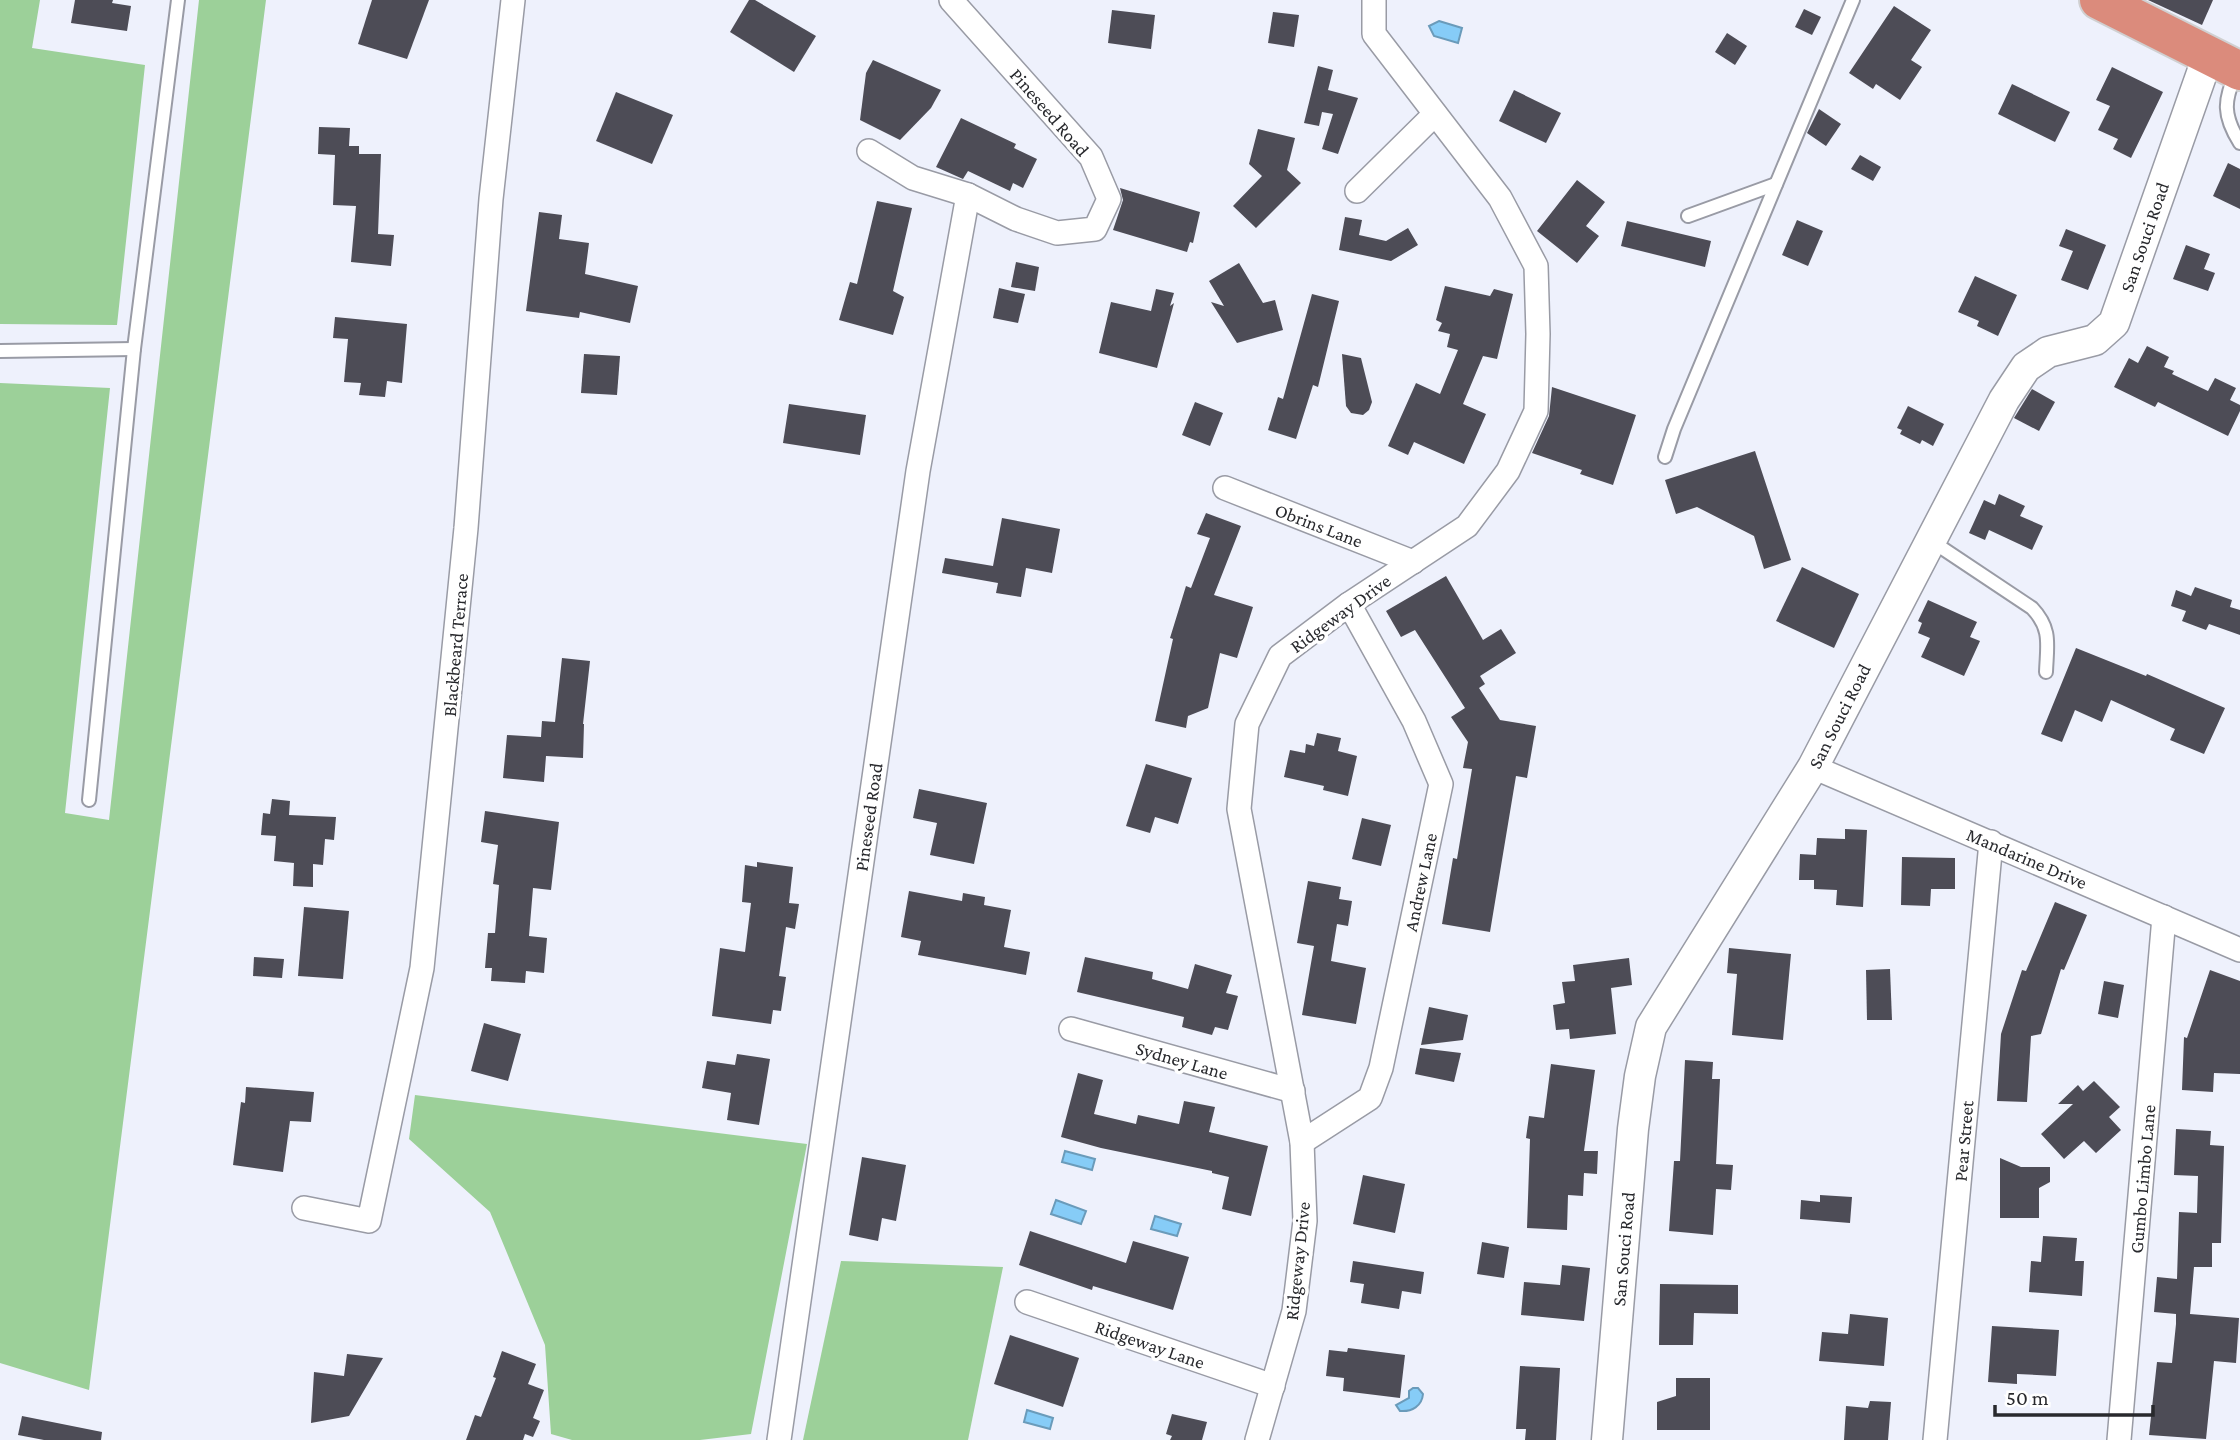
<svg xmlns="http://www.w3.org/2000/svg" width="2240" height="1440" font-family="'Crimson Pro',serif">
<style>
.forest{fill:#9cd099}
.water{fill:#86ccf7;stroke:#6a9bba;stroke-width:2}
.building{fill:#4d4c56}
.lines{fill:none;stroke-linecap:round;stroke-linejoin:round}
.service-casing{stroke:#999ba5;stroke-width:16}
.minor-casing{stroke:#999ba5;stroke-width:26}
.tertiary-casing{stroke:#999ba5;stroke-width:33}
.trunk-casing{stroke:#d0d0d1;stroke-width:42}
.service{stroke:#fff;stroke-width:12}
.minor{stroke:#fff;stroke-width:23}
.tertiary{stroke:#fff;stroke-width:30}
.trunk{stroke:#db8b7c;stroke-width:38}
.labels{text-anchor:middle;stroke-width:7;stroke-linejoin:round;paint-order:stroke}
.street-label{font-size:19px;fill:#28292d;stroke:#fff}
</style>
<rect width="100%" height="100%" fill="#eef1fc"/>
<g class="forest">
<path d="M0,0H40L32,48L145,65L117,325L0,324Z"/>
<path d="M199,0H266L89,1390L0,1363V383L110,388L65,813L109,820Z"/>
<path d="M415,1095L807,1144L751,1434L700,1440H572L551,1434L545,1345L490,1212L409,1139Z"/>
<path d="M841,1261L1003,1267L968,1440H803Z"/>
</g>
<g class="water">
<path d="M1439,21L1462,28L1458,43L1434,36L1429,26Z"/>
<path d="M1065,1151L1095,1159L1092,1170L1062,1162Z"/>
<path d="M1056,1200L1086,1211L1081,1224L1051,1214Z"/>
<path d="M1155,1216L1181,1224L1177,1236L1151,1229Z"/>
<path d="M1413,1388H1418L1423,1394C1422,1406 1412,1412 1400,1411L1396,1405L1409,1398V1391Z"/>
<path d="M1027,1410L1053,1418L1050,1429L1024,1422Z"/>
</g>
<g class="building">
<path d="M75,0H113L112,3L131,6L127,31L71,23Z"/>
<path d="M372,0H429L407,59L358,44Z"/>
<path d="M749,0H755L816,36L794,72L730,32Z"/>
<path d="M2148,0H2213L2202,25Z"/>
<path d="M1894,6L1931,30L1911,60L1922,67L1900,100L1876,84L1873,89L1849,73Z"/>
<path d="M1804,9L1821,17L1812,35L1795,27Z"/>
<path d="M1112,10L1155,15L1151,49L1108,43Z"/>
<path d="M1273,12L1299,15L1294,47L1268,43Z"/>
<path d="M1727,33L1747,46L1735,65L1715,52Z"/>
<path d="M873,60L941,90L931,108L900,140L860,120L866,73Z"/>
<path d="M1318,66L1333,70L1328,90L1358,98L1338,154L1322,149L1333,114L1322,112L1319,126L1304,123Z"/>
<path d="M2112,67L2163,92L2131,158L2113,149L2118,139L2098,130L2110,106L2096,100Z"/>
<path d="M2012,84L2070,112L2055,142L1998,114Z"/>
<path d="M1514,90L1561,113L1546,143L1499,121Z"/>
<path d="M616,92L673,115L652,164L596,141Z"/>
<path d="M1819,109L1841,124L1826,146L1807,133Z"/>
<path d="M961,118L1016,144L1014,148L1037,159L1023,188L1013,183L1010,191L968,171L963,179L936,167Z"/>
<path d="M319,127L350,128L349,146H359V154H381L378,234L394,235L391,266L351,262L356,206L333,205L335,155L318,154Z"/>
<path d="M1258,129L1295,138L1287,170L1301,183L1256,228L1233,206L1262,176L1249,164Z"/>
<path d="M1860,155L1881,167L1873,181L1851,169Z"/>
<path d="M2228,163L2240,169V209L2213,196Z"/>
<path d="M1577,180L1605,202L1586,226L1599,236L1577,263L1537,231Z"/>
<path d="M1120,188L1200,212L1193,243L1190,242L1187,252L1113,230L1123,200Z"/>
<path d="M877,201L912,208L893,291L904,297L893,335L839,320L850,282L857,284Z"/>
<path d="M539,212L562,215L559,239L589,243L585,274L638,286L630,323L580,312L579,318L526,311Z"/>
<path d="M1345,217L1362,220L1359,235L1386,241L1408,228L1418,245L1391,261L1339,250Z"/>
<path d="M1797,220L1823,231L1808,266L1782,255Z"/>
<path d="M1627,221L1711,241L1705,267L1621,246Z"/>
<path d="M2066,229L2106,245L2088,290L2061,280L2073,251L2059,246Z"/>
<path d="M2186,245L2210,254L2204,269L2215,273L2208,291L2173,279Z"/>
<path d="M1016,262L1039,267L1035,291L1011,287Z"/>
<path d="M1239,263L1263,303L1275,300L1283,330L1237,343L1211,302L1224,306L1209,281Z"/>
<path d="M1975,276L2017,295L1998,336L1977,326L1979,321L1958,312Z"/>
<path d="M1445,286L1490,296L1494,289L1513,294L1497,359L1483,356L1463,404L1486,414L1464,464L1414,442L1408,455L1388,446L1416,383L1440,394L1458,350L1447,347L1450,334L1438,331L1442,323L1436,320Z"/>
<path d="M999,288L1025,294L1018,323L993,318Z"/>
<path d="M1156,289L1174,293L1170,306L1174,303L1157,368L1099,353L1111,302L1151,311Z"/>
<path d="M1312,294L1339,301L1318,387L1313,385L1296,439L1268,430L1278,397L1283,399Z"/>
<path d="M335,317L407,324L402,383L387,381L385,397L359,395L361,383L344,382L348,339L333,338Z"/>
<path d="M2147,346L2169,357L2164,367L2174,371L2172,374L2208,391L2215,378L2236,388L2230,400L2240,405V411L2228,436L2158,402L2155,407L2114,387L2129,358L2138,363Z"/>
<path d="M584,354L620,356L617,395L581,393Z"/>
<path d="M1342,354L1361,358L1372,402L1369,410L1363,415L1351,413L1346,406Z"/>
<path d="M1552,387L1636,415L1613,485L1580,474L1582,470L1532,453L1549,416Z"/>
<path d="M2032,389L2055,402L2039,431L2014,418Z"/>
<path d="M1195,402L1223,413L1210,446L1182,435Z"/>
<path d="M789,404L866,415L860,455L783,443Z"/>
<path d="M1908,406L1944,424L1933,446L1922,440L1920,444L1900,434L1902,430L1897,428Z"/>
<path d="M1755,451L1791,560L1764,569L1754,536L1697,507L1676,514L1665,480Z"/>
<path d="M1999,494L2025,506L2020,516L2043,526L2032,550L1989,530L1985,540L1969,533L1984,500L1995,505Z"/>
<path d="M1206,513L1241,526L1214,595L1253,607L1237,658L1220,653L1208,708L1188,716L1186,728L1155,721L1173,639L1170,638L1186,586L1191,588L1210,538L1197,534Z"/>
<path d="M1002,518L1060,529L1052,573L1026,568L1021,597L996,593L998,583L942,573L945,558L993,566Z"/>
<path d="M1802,567L1859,594L1834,648L1776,621Z"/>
<path d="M1446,576L1483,640L1501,629L1516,653L1480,676L1485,684L1479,688L1500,720L1536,726L1527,778L1516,776L1490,932L1442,924L1453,858L1457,859L1472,769L1463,768L1468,742L1451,717L1465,708L1415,630L1401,637L1386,611Z"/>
<path d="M2195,587L2232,600L2230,607L2240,610V635L2209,624L2206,630L2182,621L2186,611L2171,606L2176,590L2191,596Z"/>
<path d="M1928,600L1977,622L1970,637L1980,641L1964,676L1921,657L1930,638L1918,633L1922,623L1918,621Z"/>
<path d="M2076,648L2146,676L2147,674L2225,708L2204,754L2170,740L2175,729L2111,700L2102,722L2075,710L2062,742L2041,734Z"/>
<path d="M562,658L590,661L583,724H584L583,758L546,756L544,782L503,778L507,735L541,737L542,721L555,722Z"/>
<path d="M1317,733L1341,738L1338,751L1357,756L1348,796L1323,790L1324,786L1284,777L1290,750L1305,753L1306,744L1314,746Z"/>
<path d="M1146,764L1192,778L1178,824L1155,817L1150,833L1126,826Z"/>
<path d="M919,789L987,803L974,864L930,855L937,823L913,818Z"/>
<path d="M272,799L290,801L289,815L336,817L334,840L325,839L323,865L313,864V887L293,886L294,863L274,861L276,836L261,835L263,813L270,814Z"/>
<path d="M485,811L559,822L551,890L533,888L529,936L547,938L544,973L526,971L525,983L491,981L492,968H485L488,933H495L499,885L493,884L498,845L481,842Z"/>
<path d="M1362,818L1391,825L1381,866L1352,859Z"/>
<path d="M1845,829L1867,830L1863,907L1836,905L1837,890L1814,889V880H1799L1800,854L1816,855L1817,838L1845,839Z"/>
<path d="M1902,857L1955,858V889H1931L1930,906L1901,905Z"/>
<path d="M757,862L793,867L789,903L799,904L795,929L786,927L779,976L786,977L781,1011L773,1010L771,1024L712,1016L720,948L745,952L751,903L742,902L745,865L757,867Z"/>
<path d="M1308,881L1341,887L1339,899L1352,901L1348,926L1337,924L1331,961L1366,968L1356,1024L1302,1015L1314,946L1297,943Z"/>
<path d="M909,891L962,901L963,893L985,897L984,905L1011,910L1004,947L1030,952L1026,975L918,955L921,941L901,937Z"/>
<path d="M2055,902L2087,915L2064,970L2061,969L2041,1034L2031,1036L2027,1102L1997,1101L2001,1034L2022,970L2026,971Z"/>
<path d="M304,907L349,911L343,979L298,976Z"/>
<path d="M1729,948L1791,954L1783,1040L1732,1035L1737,974L1727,973Z"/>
<path d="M254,957L284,959L282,978L253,976Z"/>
<path d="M1085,957L1153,972L1152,979L1188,989L1195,964L1232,975L1226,993L1238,996L1228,1030L1215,1027L1212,1035L1182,1027L1184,1017L1077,992Z"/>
<path d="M1629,958L1632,985L1611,988L1616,1034L1570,1039L1569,1029L1556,1030L1553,1005L1565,1003L1562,982L1575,981L1573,965Z"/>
<path d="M1890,969L1892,1020H1867L1866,970Z"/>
<path d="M2210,970L2240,981V1074L2214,1073L2213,1092L2182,1090L2184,1037L2187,1038Z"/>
<path d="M2104,981L2124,985L2118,1018L2098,1014Z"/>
<path d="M1429,1007L1468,1015L1463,1040L1421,1045Z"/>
<path d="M484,1023L521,1034L508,1081L471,1071Z"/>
<path d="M1420,1048L1461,1053L1454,1082L1415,1074Z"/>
<path d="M737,1054L770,1059L759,1125L727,1120L731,1093L702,1088L707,1061L735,1065Z"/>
<path d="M1685,1060L1713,1062L1712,1079H1720L1716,1164L1733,1165L1731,1190L1716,1189L1713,1235L1669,1231L1674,1161H1680Z"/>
<path d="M1551,1064L1595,1070L1584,1151H1598L1597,1174L1584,1173L1583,1196L1568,1195L1567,1230L1527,1228L1530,1139L1526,1138L1529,1116L1544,1118Z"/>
<path d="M1078,1073L1103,1080L1094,1114L1136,1124L1138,1115L1179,1124L1184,1101L1215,1107L1209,1132L1268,1146L1251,1216L1222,1209L1229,1177L1212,1173V1171L1101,1148L1061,1137Z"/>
<path d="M2094,1081L2120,1107L2109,1117L2121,1130L2096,1153L2084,1141L2064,1159L2041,1134L2073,1104H2058L2078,1085L2083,1091Z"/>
<path d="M246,1087L314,1092L311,1122L290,1121L283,1172L233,1165L241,1102L245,1103Z"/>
<path d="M2176,1129L2211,1131L2210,1145L2224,1146L2221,1243H2212V1267H2194L2190,1314L2239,1318L2236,1363L2214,1361L2206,1439L2149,1435L2157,1362L2172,1363L2176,1324V1314L2154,1312L2157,1277L2177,1279L2179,1212L2197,1213L2198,1176L2174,1175Z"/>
<path d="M862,1157L906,1165L896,1221L882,1218L878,1241L849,1235Z"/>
<path d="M2000,1158L2021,1167H2050V1182L2039,1188V1218H2000Z"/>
<path d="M1363,1175L1405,1184L1395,1233L1353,1224Z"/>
<path d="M1820,1195L1852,1197L1850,1223L1800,1219L1801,1200L1820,1202Z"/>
<path d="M1030,1231L1126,1263L1133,1241L1189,1257L1173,1310L1093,1286L1092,1290L1019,1265Z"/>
<path d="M2043,1236L2077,1238L2075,1261H2084L2082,1296L2029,1292L2031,1261L2041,1262Z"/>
<path d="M1482,1242L1509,1247L1504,1278L1477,1274Z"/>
<path d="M1353,1261L1424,1272L1421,1294L1402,1291L1399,1309L1361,1303L1364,1284L1350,1282Z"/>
<path d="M1562,1265L1590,1268L1584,1321L1521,1315L1524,1282L1560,1285Z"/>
<path d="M1660,1284L1738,1285V1314L1694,1313L1693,1345H1659Z"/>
<path d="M1850,1314L1888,1318L1884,1366L1819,1361L1822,1332L1848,1334Z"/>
<path d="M1992,1326L2059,1330L2056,1376L2017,1374V1384L1988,1382Z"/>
<path d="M1010,1335L1079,1358L1063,1407L994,1384Z"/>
<path d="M1348,1348L1405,1355L1400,1398L1343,1391L1344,1378L1326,1376L1329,1350L1347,1352Z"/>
<path d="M502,1351L536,1364L528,1384L544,1390L533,1418L540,1421L533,1437L525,1434L523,1440H466L475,1415L481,1417L496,1378L493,1377Z"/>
<path d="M347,1354L383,1358L349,1416L311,1423L314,1372L344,1376Z"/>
<path d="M1520,1366L1560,1368L1556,1440H1525L1526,1429H1516Z"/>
<path d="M1676,1378H1710V1430H1657V1402L1676,1396Z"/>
<path d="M1870,1401L1891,1402L1888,1440H1844L1846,1406L1868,1408Z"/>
<path d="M1172,1414L1207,1422L1202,1440H1170L1172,1436L1166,1434Z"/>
<path d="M22,1416L102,1432L101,1440H44L18,1435Z"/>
</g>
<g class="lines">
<defs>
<g id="service">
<path d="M2237,72C2223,100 2223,116 2240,143"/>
<path d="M1688,216L1776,184"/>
<path d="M0,351L134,349"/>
<path d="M1665,457L1674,429L1853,0"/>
<path d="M1930,540L2032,608C2052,629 2047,645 2046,672"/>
<path d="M89,800L134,349L178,0"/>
</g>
<g id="minor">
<path d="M869,151L913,178L968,195L1016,219L1057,233L1095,229L1109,199L1091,157L951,0"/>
<path d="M1357,191L1435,114"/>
<path d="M1225,488L1413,562"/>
<path d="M1813,767L2240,950"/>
<path d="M1071,1029L1293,1091"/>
<path d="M1302,1142L1370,1098L1381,1068L1441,784L1414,721L1349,604"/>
<path d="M304,1208L369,1221L422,968L466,528L491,199L513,0"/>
<path d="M1027,1302L1273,1386"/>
<path d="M779,1440L918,471L968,195"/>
<path d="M1257,1440L1294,1311L1305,1221L1302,1142L1239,809L1247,724L1280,656L1349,604L1467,526L1508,471L1536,411L1538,334L1536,266L1500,198L1374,34V0"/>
<path d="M1935,1440L1991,842"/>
<path d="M2119,1440L2164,917"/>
</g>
<path id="tertiary" d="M1607,1440L1633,1129L1640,1076L1651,1027L1813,767L2004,400L2026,367L2048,352L2095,340L2114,323L2208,56"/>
<path id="trunk" d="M2099,0L2240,71"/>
</defs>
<use href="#service" class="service-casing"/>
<use href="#minor" class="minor-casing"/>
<use href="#tertiary" class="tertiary-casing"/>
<use href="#trunk" class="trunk-casing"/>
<use href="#service" class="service"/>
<use href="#minor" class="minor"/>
<use href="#tertiary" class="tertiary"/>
<use href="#trunk" class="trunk"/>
</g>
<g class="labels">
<g class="street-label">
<text transform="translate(1050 112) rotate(49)" y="7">Pineseed Road</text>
<text transform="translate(2144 237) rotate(-71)" y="7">San Souci Road</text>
<text transform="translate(1319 525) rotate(21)" y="7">Obrins Lane</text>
<text transform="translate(1340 613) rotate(-36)" y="7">Ridgeway Drive</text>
<text transform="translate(455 645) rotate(-85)" y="7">Blackbeard Terrace</text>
<text transform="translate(1839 716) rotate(-63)" y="7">San Souci Road</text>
<text transform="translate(868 817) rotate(-82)" y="7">Pineseed Road</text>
<text transform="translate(2027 858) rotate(23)" y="7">Mandarine Drive</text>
<text transform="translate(1420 882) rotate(-78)" y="7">Andrew Lane</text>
<text transform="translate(1182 1060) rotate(16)" y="7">Sydney Lane</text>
<text transform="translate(1963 1141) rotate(-85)" y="7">Pear Street</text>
<text transform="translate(2142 1179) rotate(-85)" y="7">Gumbo Limbo Lane</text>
<text transform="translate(1623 1249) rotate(-85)" y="7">San Souci Road</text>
<text transform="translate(1297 1261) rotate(-84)" y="7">Ridgeway Drive</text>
<text transform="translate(1150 1344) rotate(19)" y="7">Ridgeway Lane</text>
</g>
</g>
<path d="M1995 1405v10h158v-10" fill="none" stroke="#28292d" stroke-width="3.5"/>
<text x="2006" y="1405" font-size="21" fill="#28292d" stroke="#ffffff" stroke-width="5" paint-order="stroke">50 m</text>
</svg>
